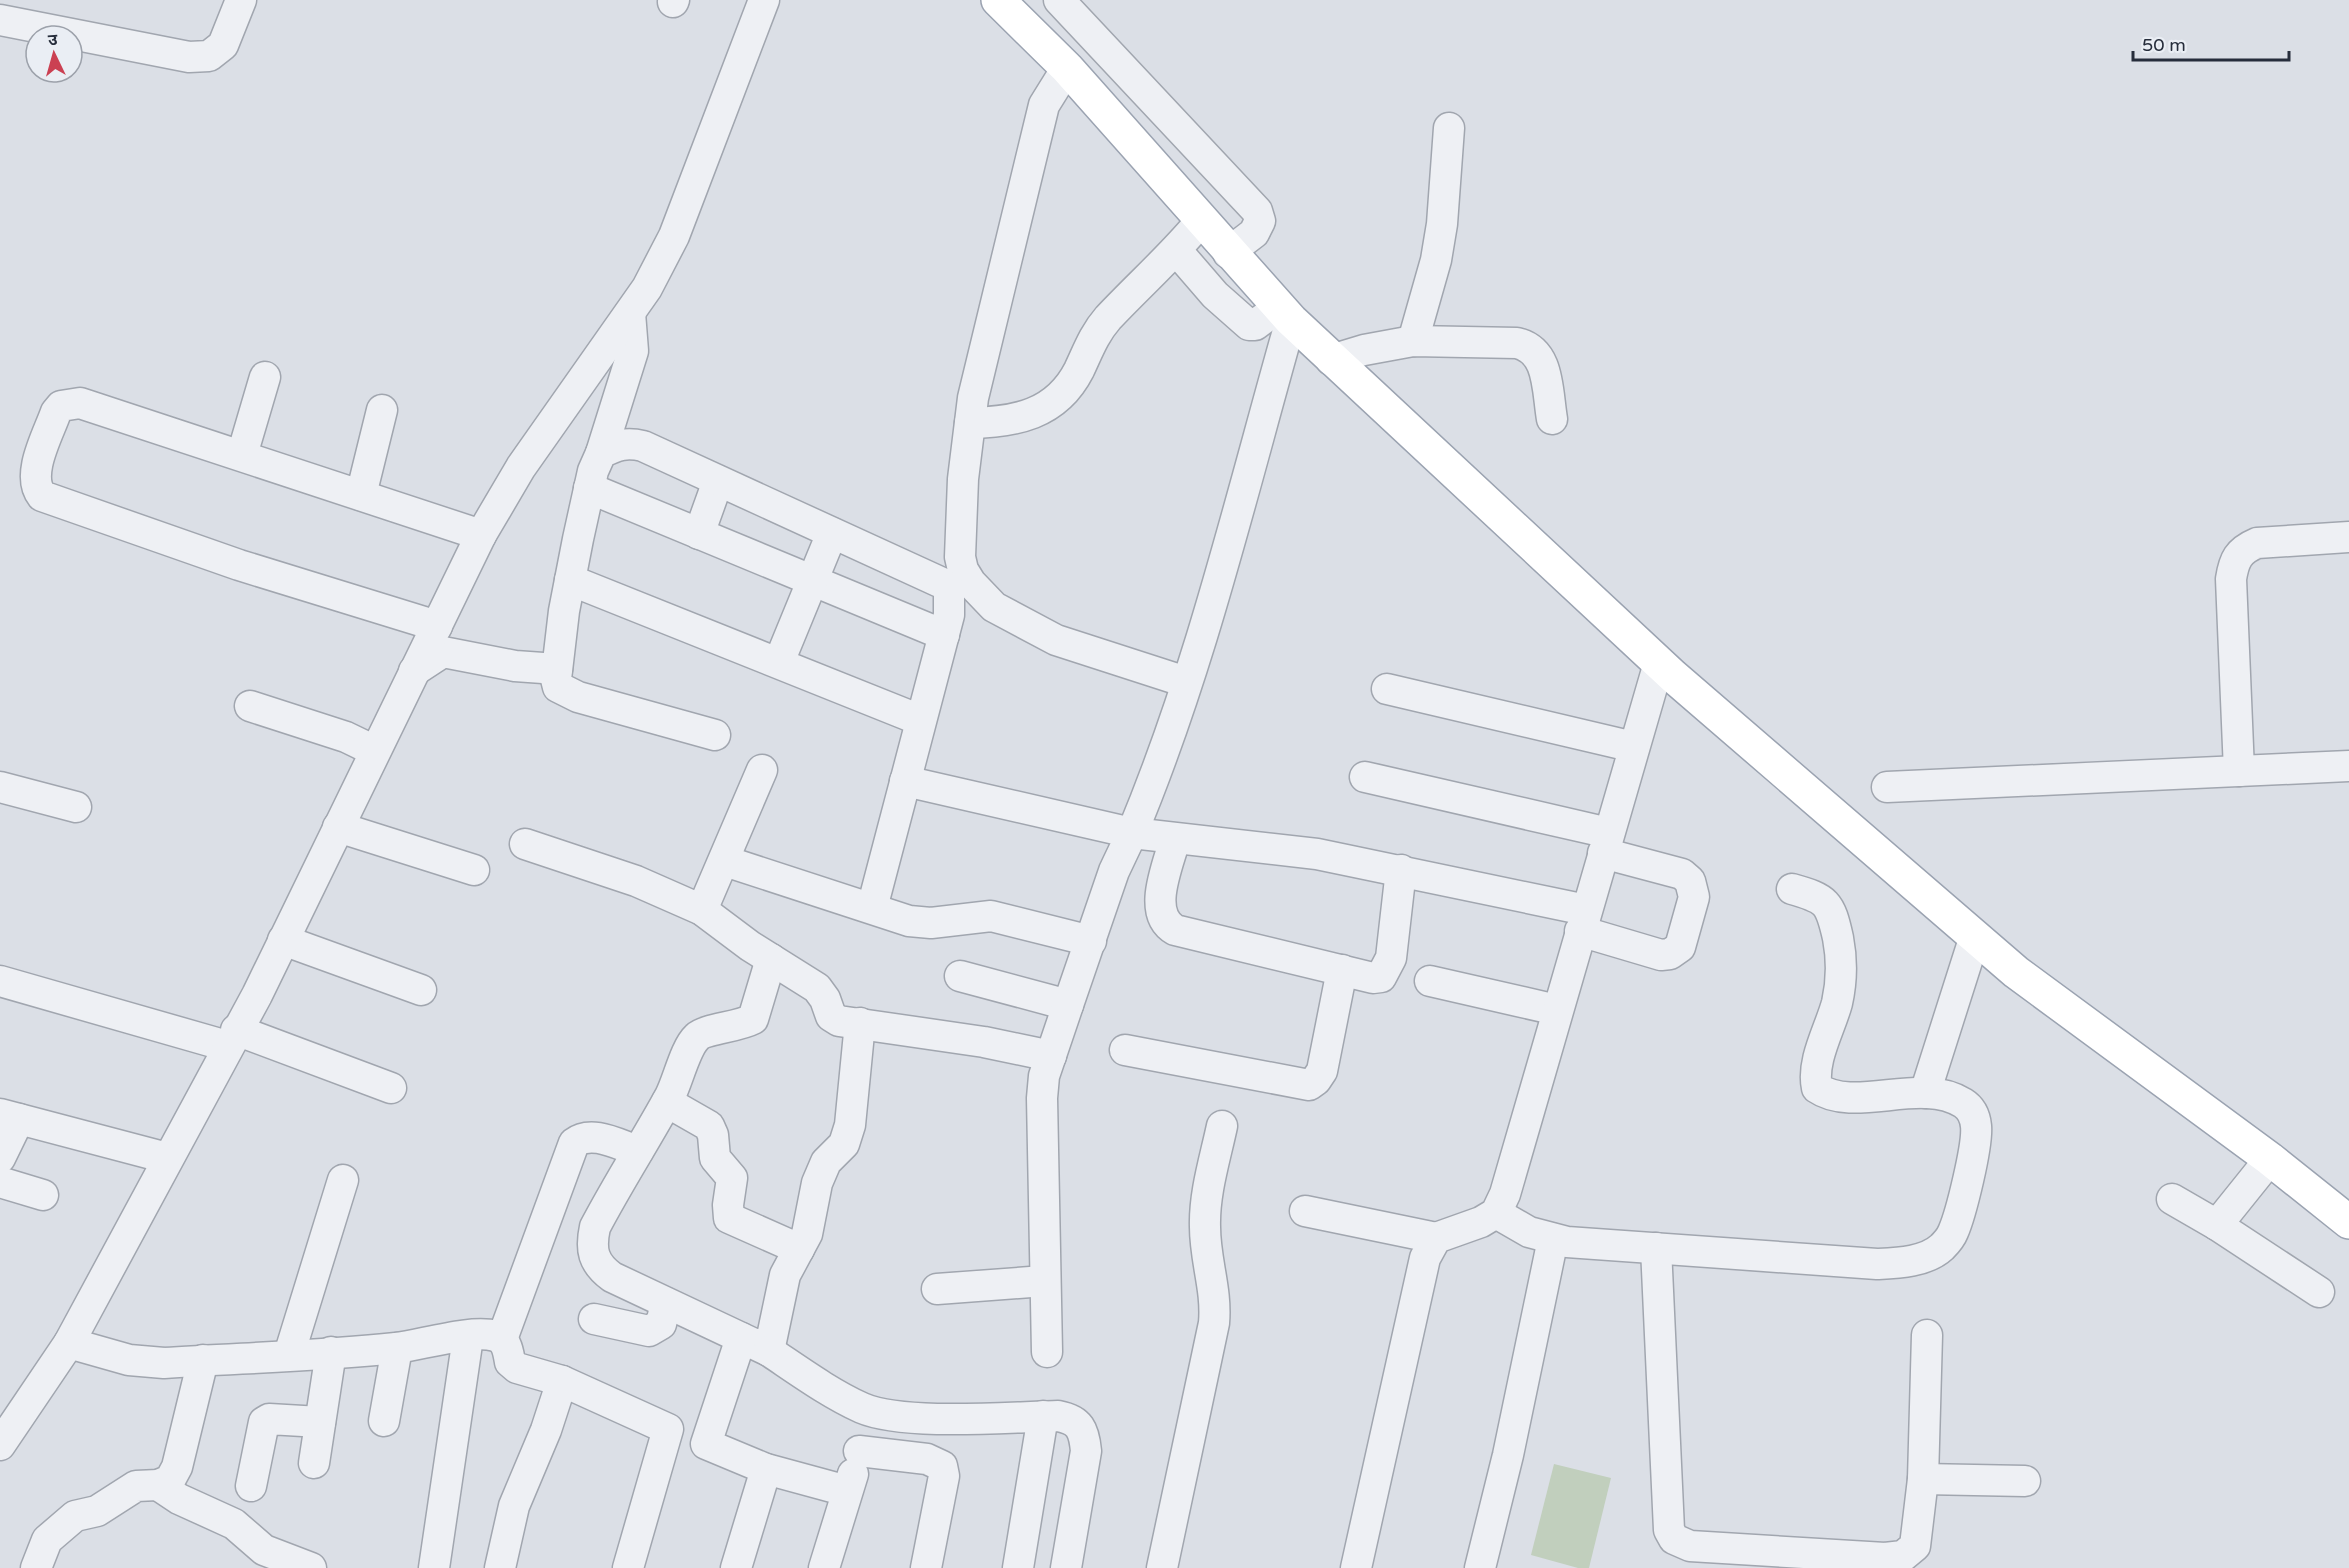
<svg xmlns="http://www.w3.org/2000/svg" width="2349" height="1568" font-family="'Varela Round','Noto Sans Devanagari',sans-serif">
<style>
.green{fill:#c1cfbd}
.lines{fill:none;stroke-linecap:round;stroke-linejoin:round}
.minor-casing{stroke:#a1a6af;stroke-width:33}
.major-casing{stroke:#9ba3b1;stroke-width:36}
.minor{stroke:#eef0f4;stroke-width:30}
.major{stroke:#fff;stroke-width:33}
</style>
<rect width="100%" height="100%" fill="#dbdfe6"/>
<path class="green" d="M1554,1464L1611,1478L1589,1568H1578L1531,1555Z"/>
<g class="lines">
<defs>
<g id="minor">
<path d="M1059,0L1257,211L1260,221L1254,233L1228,253"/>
<path d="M673,2L674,0"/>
<path d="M0,20L189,57L209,56L223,45L241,0"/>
<path d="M1067,68L1044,105L973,398L963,479L960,557L963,570L971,583L994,607L1056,640L1186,682"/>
<path d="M1177,251L1215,295L1249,325H1255L1279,307"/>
<path d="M1291,320C1242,492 1201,668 1132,833L1317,854L1586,910"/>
<path d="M1413,341L1436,260L1442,224L1449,128"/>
<path d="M1331,360L1364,350L1413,341L1517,343C1550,351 1547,390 1552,419"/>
<path d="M970,423C1015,422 1056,415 1079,370C1088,351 1094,334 1108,318C1139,285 1172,256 1200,222"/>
<path d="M601,453L633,351L630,313"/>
<path d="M242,455L265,377"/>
<path d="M589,488L944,635"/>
<path d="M361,495L382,410"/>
<path d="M699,534L718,481"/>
<path d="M570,580L920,720"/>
<path d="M437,626L239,565L42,496C25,475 48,435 56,412L61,406L80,403L481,535"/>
<path d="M779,662L832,533"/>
<path d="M414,671L443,652L515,666L557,669"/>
<path d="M1387,689L1634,747"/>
<path d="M250,706L346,737L375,751"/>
<path d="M715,735L578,697L558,687L556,679L564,611L578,539L593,471L601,453C617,445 626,442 643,446L942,583L949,589V615L872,908"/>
<path d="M2239,771L2231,579C2234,560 2238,551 2257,543L2349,537"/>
<path d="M1365,777L1609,833"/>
<path d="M905,781L1132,833L1114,871L1068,1005L960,976"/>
<path d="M0,787L76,807"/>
<path d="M1887,787L2349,766"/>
<path d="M338,827L474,870"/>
<path d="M1175,839C1168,866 1146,913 1175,930L1373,978L1381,977L1391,958L1401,870"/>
<path d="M525,844L636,881L702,910L750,946L817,988L825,999L831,1016L839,1021L984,1042L1051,1056"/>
<path d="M725,861L909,921L931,923L991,916L1091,941"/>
<path d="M702,910L762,770"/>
<path d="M1580,931L1661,955L1670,954L1680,947L1694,897L1690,881L1682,874L1603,853"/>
<path d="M283,940L421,990"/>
<path d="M771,959L753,1019C738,1027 705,1029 697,1037C685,1048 678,1081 670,1096C646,1140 618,1183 595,1227C590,1250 593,1263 612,1277L769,1351L785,1275L807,1234L817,1183L826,1162L844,1144L850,1125L860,1023"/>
<path d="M0,981L227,1046"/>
<path d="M1430,981L1557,1010"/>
<path d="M236,1030L391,1088"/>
<path d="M1125,1050L1309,1085L1316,1080L1322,1071L1342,970"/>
<path d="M1925,1093L1975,936"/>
<path d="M667,1102L709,1126L713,1135L715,1158L732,1178L728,1205L729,1218L799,1249"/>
<path d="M0,1114L167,1158"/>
<path d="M0,1158L19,1119"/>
<path d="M2270,1159L2217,1225L2319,1292"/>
<path d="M0,1182L43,1195"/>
<path d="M2172,1199L2217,1225"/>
<path d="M1305,1211L1436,1238"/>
<path d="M1496,1213L1529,1232L1567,1242L1877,1264C1898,1263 1926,1262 1942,1247C1946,1243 1951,1237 1953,1232C1961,1214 1978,1145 1976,1126C1975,1116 1971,1108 1963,1103C1921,1076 1855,1114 1817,1088C1811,1061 1830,1029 1837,1003C1842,981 1842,959 1838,938C1830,902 1827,899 1792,889"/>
<path d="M1656,1248L1669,1530L1674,1539L1690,1546L1885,1558L1903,1556L1915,1546L1923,1479L1927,1335"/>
<path d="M937,1289L1044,1281"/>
<path d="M594,1319L649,1331L661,1324L666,1303"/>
<path d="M741,1338L706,1444L766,1469L847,1491"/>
<path d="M502,1339L574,1143C592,1129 619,1145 638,1151"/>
<path d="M69,1343L129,1360L164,1363C241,1358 320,1356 396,1348C421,1345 473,1329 495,1336C507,1340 508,1351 510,1362L517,1368L562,1381L668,1429L628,1568"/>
<path d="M769,1351C799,1371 829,1393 862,1408C904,1426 1010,1417 1058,1416C1080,1420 1084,1430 1086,1451L1066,1568"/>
<path d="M1047,1352L1042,1098L1044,1076L1068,1005"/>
<path d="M289,1355L343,1180"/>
<path d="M384,1421L397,1348"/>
<path d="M0,1445L69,1343L257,995L481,535L521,467L647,288L674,236L764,0"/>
<path d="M859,1451L927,1459L942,1466L944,1476L926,1568"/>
<path d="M314,1463L331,1352"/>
<path d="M1923,1479L2025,1481"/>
<path d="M158,1485L179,1499L234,1524L264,1550L311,1568"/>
<path d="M251,1486L264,1422L269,1419L320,1422"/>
<path d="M36,1568L47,1540L75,1516L97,1511L136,1486L158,1485L170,1480L177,1467L203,1360"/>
<path d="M434,1568L468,1337"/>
<path d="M500,1568L514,1506L546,1430L562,1381"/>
<path d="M736,1568L766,1469"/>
<path d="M824,1568L853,1474"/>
<path d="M1018,1568L1043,1416"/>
<path d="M1162,1568L1214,1323C1217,1289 1205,1261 1205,1227C1204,1193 1215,1159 1222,1126"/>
<path d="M1356,1568L1425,1258L1436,1238L1481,1222L1496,1213L1505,1194L1659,663"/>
<path d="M1480,1568L1508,1455L1553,1239"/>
</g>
<path id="major" d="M998,0L1067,68L1291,320L1673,676L2016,972L2270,1159L2349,1222"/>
</defs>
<use href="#minor" class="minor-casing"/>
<use href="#major" class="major-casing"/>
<use href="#minor" class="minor"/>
<use href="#major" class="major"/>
</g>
<g transform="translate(54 54) rotate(355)"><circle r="28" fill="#eaeef4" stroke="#9ca1aa" stroke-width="1.5"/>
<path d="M0-4.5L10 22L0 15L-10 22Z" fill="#cb4052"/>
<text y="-9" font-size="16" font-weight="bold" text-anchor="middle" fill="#262d3b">उ</text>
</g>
<path d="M2133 51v9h156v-9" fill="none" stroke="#262d3b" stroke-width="3"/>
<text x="2142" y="51" font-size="18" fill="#262d3b" stroke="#eaeef4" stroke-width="4.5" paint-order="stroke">50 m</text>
</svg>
